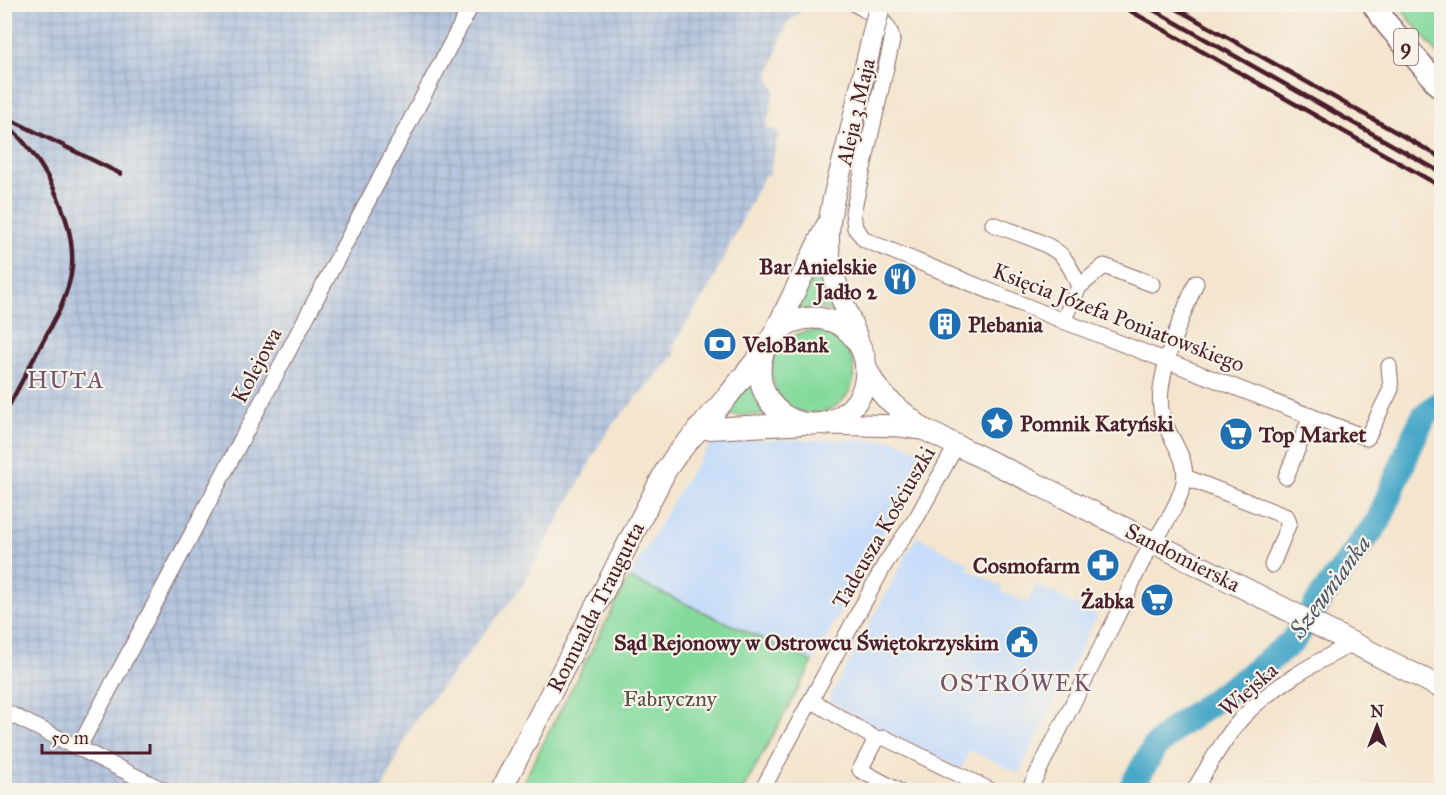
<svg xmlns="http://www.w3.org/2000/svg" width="1446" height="795" font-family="'IM FELL Great Primer',serif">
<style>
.built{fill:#c8ddf9}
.industrial{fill:url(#industrial-grid)}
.green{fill:#84da9d;stroke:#677c64;stroke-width:1.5}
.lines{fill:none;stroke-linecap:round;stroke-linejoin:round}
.river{stroke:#49a8c8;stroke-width:26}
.street-casing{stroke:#866464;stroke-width:17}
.secondary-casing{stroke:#866464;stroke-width:23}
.primary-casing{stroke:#866464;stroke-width:25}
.street{stroke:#fff;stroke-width:15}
.secondary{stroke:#fff;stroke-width:21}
.primary{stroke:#fff;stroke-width:22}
.rail{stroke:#4a1f2b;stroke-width:4.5}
.secondary-bridge-casing{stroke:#866464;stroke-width:23;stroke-linecap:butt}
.secondary-bridge{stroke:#fff;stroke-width:21}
.labels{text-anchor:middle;stroke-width:4.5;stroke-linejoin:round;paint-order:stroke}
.shield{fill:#f7f3e8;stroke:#7e5f64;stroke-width:1.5}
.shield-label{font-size:21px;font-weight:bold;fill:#4a1f2b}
.street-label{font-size:22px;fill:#4a1f2b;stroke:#f7f3e8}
.poi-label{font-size:22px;font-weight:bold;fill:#4a1f2b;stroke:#f7f3e8;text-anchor:end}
.park-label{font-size:22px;fill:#584e48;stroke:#f7f3e8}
.neighbourhood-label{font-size:24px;letter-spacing:1.5px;fill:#73556f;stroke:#f7f3e8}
.water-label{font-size:24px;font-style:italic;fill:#4a566a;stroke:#f7f3e8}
</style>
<defs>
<pattern id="industrial-grid" width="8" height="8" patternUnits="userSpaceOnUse" patternTransform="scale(1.5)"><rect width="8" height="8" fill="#b6c6de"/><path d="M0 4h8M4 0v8" fill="none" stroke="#9eaabf"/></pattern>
</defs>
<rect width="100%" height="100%" fill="#f7f3e8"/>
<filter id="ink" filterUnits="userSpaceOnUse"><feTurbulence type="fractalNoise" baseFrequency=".0167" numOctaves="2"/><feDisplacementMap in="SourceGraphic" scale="12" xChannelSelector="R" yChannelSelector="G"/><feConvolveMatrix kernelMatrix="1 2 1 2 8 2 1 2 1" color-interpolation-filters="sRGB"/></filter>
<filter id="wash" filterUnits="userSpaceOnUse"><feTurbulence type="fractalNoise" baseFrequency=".008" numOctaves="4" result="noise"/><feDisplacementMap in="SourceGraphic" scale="24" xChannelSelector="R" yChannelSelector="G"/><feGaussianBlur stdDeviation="1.35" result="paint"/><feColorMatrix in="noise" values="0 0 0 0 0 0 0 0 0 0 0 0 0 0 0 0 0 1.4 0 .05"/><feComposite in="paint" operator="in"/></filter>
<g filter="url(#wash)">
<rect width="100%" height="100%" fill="#f4e5ce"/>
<g class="built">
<path d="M716,440H895L924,453L871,556L813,662L629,578L686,479L710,445Z"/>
<path d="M917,536L970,564L967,569L1002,587L1001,591L1027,603L1037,585L1097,616L1019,773L970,750L961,769L828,701Z"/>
</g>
<path class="industrial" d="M5,5H809L786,24L768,78L775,89L766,128L779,132L769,175H764L709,288L673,345L675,355L613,424L602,440L523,585L412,724L382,790H5Z"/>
<g class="green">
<path d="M1398,5H1441V58Z"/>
<path d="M819,265L836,313L819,308L798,310Z"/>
<circle cx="813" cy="372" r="41"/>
<path d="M751,383L757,403L766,415H725Z"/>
<path d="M629,578L813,662L743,790H519Z"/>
</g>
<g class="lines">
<path class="river" d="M1130,790L1154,748L1176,727L1249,676L1293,641L1320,599L1379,520L1415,434L1424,416L1442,402"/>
</g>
</g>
<g filter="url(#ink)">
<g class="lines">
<defs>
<g id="street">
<path d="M855,4C871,14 891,20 892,41L853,212L855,228L865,240L1063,321L1367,438L1391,389L1389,366"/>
<path d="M993,224C1012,232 1050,242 1063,257C1070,266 1075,276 1079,287L1063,321"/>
<path d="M1079,287L1104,266L1152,284"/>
<path d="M1185,477L1287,517L1289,523L1272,565"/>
<path d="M1286,477L1311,416"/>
<path d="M811,700L876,739L860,770L897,790"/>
<path d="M4,711L163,790"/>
<path d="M876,739L885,738L990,790"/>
<path d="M79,747L472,4"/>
<path d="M762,790L885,564L917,517L957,444"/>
<path d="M1029,790C1058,732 1088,674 1117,616C1126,598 1133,579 1142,562C1156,537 1175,513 1183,486C1192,457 1164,436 1161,409C1156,376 1183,313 1196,283"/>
<path d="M1194,790C1209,766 1223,739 1242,718C1270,687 1317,662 1353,643"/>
</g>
<g id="secondary">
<path d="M849,138C841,172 825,216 829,251C832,280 847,310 857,338"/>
<circle cx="813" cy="371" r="53"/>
<path d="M774,334L827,225"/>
<path d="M866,368L875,385L886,398L923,429L1047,489L1442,688"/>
<path d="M827,424L900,426L921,429"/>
<path d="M698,429L799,424"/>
<path d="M501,790L666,470L677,454L727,397L766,348"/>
</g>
<path id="primary" d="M1373,4L1387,24L1442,89"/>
</defs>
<use href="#street" class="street-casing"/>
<use href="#secondary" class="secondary-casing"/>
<use href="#primary" class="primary-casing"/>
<use href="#street" class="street"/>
<use href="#secondary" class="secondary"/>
<use href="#primary" class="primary"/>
<g class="rail">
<path d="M1118,4L1442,187"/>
<path d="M1143,4L1442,173"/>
<path d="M1168,4L1442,158"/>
<path d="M5,117L121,174"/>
<path d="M4,122C41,155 75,215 72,266C71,282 65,296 59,311L4,415"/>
</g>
<defs>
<path id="secondary-bridge" d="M849,138L880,4"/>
</defs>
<use href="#secondary-bridge" class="secondary-bridge-casing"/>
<use href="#secondary-bridge" class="secondary-bridge"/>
</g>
</g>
<defs>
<symbol id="restaurant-disc" viewBox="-11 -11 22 22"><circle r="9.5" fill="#1f6fb2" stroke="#f7f3e8"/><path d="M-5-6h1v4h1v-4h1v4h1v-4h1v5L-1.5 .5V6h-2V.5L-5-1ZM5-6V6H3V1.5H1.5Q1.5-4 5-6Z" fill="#fff"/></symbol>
<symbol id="building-disc" viewBox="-11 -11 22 22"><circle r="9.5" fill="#1f6fb2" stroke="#f7f3e8"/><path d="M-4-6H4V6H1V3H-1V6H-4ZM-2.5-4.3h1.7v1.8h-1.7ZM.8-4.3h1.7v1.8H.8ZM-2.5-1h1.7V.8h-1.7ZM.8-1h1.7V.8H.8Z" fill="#fff"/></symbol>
<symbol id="bank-disc" viewBox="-11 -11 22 22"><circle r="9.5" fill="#1f6fb2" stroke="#f7f3e8"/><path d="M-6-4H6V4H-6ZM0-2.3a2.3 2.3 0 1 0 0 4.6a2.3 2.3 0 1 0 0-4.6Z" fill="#fff"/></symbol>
<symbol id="sight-disc" viewBox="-11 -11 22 22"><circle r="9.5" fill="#1f6fb2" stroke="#f7f3e8"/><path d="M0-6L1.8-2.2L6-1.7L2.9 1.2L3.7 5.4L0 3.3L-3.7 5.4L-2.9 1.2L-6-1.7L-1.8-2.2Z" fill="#fff"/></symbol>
<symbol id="supermarket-disc" viewBox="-11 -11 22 22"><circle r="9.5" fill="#1f6fb2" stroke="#f7f3e8"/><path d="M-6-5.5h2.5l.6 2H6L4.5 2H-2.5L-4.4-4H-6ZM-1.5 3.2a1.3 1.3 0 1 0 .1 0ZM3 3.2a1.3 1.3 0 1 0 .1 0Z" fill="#fff"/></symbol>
<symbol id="pharmacy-disc" viewBox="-11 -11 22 22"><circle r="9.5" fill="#1f6fb2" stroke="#f7f3e8"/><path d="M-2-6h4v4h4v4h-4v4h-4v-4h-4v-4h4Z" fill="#fff"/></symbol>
<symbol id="civic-disc" viewBox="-11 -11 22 22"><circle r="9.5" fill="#1f6fb2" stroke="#f7f3e8"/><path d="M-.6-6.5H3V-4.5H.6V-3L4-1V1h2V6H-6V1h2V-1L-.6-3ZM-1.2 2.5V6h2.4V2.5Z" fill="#fff"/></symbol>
</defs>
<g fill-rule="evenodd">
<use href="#restaurant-disc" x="881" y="260" width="38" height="38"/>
<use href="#building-disc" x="926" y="305" width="38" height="38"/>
<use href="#bank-disc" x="701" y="325" width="38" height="38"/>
<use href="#sight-disc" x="978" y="404" width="38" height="38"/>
<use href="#supermarket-disc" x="1217" y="415" width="38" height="38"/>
<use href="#pharmacy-disc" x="1084" y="546" width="38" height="38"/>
<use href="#supermarket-disc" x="1138" y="581" width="38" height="38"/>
<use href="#civic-disc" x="1003" y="623" width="38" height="38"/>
</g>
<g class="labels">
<rect class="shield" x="1394" y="29" width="24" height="36" rx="4.5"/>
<g class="shield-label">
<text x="1406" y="54">9</text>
</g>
<g class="street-label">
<text transform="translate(855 112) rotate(-77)" y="8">Aleja 3 Maja</text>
<text transform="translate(1119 317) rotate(21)" y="8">Księcia Józefa Poniatowskiego</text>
<text transform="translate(256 365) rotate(-62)" y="8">Kolejowa</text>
<text transform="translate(883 527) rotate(-60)" y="8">Tadeusza Kościuszki</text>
<text transform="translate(1183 557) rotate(27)" y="8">Sandomierska</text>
<text transform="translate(595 607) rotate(-63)" y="8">Romualda Traugutta</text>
<text transform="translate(1248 689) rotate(-41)" y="8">Wiejska</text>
</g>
<g class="poi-label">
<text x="877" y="274">Bar Anielskie<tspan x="877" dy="25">Jadło 2</tspan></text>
<text x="968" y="332" text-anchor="start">Plebania</text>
<text x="743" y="352" text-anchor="start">VeloBank</text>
<text x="1020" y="431" text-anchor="start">Pomnik Katyński</text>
<text x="1259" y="442" text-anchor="start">Top Market</text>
<text x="1080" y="573">Cosmofarm</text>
<text x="1134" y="608">Żabka</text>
<text x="999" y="650">Sąd Rejonowy w Ostrowcu Świętokrzyskim</text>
</g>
<g class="park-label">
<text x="670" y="706">Fabryczny</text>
</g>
<g class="neighbourhood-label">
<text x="66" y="388">HUTA</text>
<text x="1016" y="691">OSTRÓWEK</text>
</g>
<g class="water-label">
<text transform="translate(1330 587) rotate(-54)" y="8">Szewnianka</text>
</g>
</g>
<rect width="1446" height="795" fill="none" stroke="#f7f3e8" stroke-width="24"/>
<g transform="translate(1377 726)" stroke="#f7f3e8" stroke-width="4.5" paint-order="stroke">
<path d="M0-4.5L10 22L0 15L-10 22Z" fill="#4a1f2b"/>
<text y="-9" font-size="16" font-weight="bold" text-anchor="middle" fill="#4a1f2b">N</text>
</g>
<path d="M42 744v9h108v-9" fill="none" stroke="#4a1f2b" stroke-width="3"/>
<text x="51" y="744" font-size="18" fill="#4a1f2b" stroke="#f7f3e8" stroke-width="4.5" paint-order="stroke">50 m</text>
</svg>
